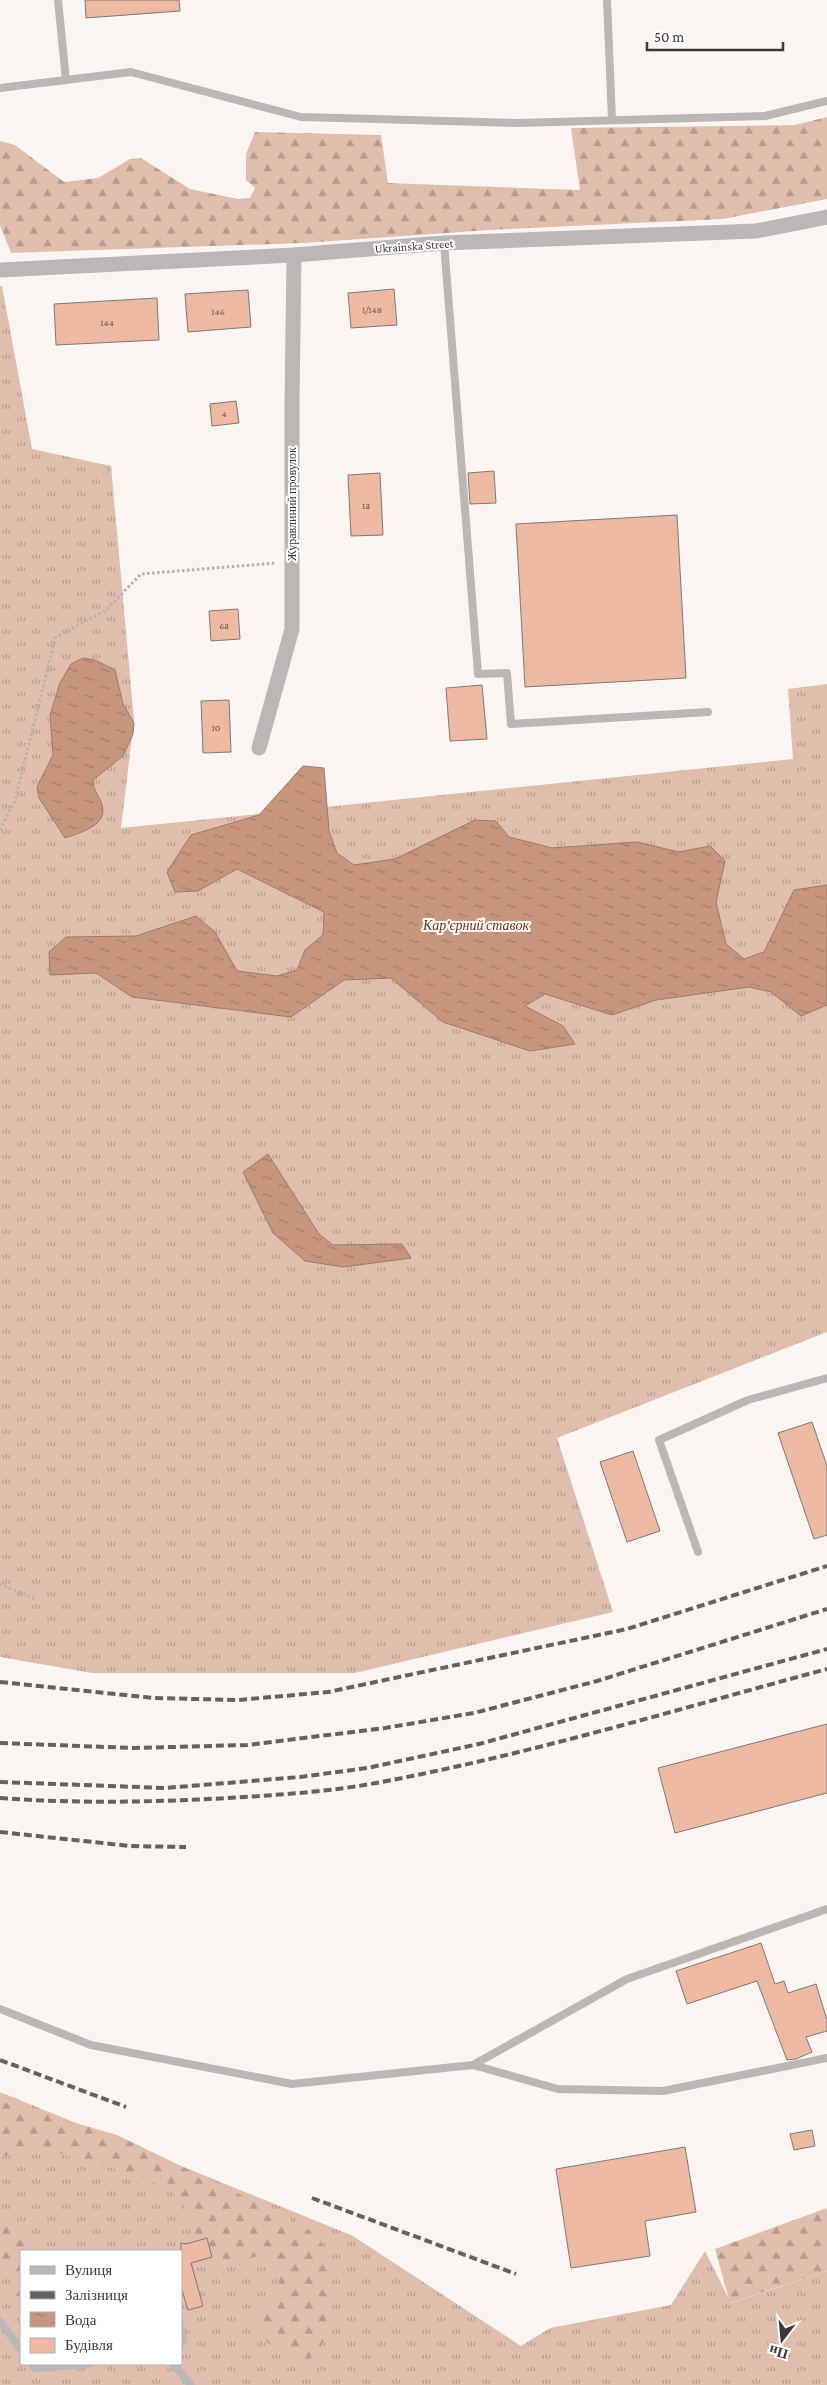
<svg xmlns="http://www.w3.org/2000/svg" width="827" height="2385" font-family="'Crimson Pro',serif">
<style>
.grass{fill:url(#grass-tufts);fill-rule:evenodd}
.forest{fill:url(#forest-firs)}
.water{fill:url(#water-ripples);stroke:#9d7a69}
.building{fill:#eeb9a2;stroke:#7e7977}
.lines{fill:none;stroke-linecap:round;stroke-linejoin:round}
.path{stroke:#b6b1af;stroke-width:3;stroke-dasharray:2.5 2.5;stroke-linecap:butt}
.lane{stroke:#bab7b6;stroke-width:8}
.street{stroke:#bab7b6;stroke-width:15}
.rail{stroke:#656160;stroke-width:4;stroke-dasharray:8 4;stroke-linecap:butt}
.labels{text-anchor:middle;stroke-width:4;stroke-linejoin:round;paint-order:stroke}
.number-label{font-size:10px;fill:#675851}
.street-label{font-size:12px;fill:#3a3736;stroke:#fff}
.water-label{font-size:14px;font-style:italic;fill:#6d2f0d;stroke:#fff}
</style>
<defs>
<pattern id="grass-tufts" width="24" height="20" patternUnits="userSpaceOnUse" patternTransform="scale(1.25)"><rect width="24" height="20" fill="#e0beae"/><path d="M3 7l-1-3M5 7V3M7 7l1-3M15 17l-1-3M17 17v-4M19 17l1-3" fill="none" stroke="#b79b8e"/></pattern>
<pattern id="forest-firs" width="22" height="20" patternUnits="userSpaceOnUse" patternTransform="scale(1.25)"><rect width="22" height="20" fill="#e0beae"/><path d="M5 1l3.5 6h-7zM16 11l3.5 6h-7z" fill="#b79b8e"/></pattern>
<pattern id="water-ripples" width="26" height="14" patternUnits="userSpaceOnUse" patternTransform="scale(1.25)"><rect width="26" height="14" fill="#c8967f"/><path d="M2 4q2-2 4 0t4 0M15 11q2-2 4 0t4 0" fill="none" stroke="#a37b69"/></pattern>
</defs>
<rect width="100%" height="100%" fill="#fbf5f2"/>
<g class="grass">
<path d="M0,286H2L32,449L111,466L134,720L121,828L793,759L788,689L827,684V1332L557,1438L613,1612L355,1673H92L0,1657Z"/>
<path d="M0,2092L353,2236L521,2346L550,2328L671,2305L705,2251L731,2303L827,2271V2385H0ZM21,2251H181V2364H21Z"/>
</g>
<g class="forest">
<path d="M827,117V199L723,219L489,230L303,243L11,253L0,225V141L15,145L64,182L98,178L130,159L141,158L190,189L238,199L250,198L255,188L246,180V154L255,132L381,135L388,183L580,190L571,128L795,125Z"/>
<path d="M0,2101L117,2135L305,2226L329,2251L333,2274L327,2333L323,2343L308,2361C284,2352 260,2347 254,2319L279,2289L280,2264C262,2257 254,2251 239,2266L214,2262L191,2249L187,2237L195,2229L196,2219L170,2190L137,2175L43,2149L19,2150L0,2158Z"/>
<path d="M827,2208V2271L730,2303L715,2249Z"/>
<path d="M0,2209L36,2251H21V2319L9,2265L0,2260Z"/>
</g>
<g class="water">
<path d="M83,658L95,660L115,670L123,704L134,723L133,734L123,756L93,780C94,792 97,792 101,802C111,825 81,832 65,838L39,798L37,787L53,755L50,715L60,683L71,664Z"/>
<path d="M303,766L324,768L329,831L337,853L354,865L395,859L475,820L496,821L509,837L552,848L637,842L679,852L710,846L725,861L716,902L726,944L744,959L764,952L794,890L827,885V1005L801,1016L771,992L749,987L656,1000L612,1015L545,994L525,1006L563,1026L575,1044L530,1051L443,1022L391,978L344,980L291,1017L132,997L96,973L50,975L49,952L66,937L136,936L196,916L215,932L237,971L277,976L297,970L305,950L323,935L324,912L237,869L198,891L175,892L167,872L191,835L259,815Z"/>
<path d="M268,1154L319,1234L333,1245L402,1244L411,1258L343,1267L305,1261L273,1233L243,1172Z"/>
</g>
<g class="building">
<path d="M85,0H179L180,11L86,18Z"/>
<path d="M394,289L397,325L351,328L348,293Z"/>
<path d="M248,290L251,327L188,332L185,294Z"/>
<path d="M157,298L159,340L56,345L54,304Z"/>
<path d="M236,401L239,423L212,426L210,404Z"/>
<path d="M494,471L496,503L470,504L468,473Z"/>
<path d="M380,473L383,535L351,536L348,475Z"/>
<path d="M677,515L686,678L525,687L516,524Z"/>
<path d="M238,609L240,639L211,641L209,611Z"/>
<path d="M482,685L487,739L450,741L446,688Z"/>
<path d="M229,700L231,752L203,753L201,701Z"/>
<path d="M812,1422L827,1466V1535L814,1539L778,1433Z"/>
<path d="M633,1451L660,1531L627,1542L600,1462Z"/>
<path d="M827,1724V1793L675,1833L658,1768Z"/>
<path d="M761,1943L775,1984L784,1981L788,1993L816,1984L827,2020V2031L806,2037L812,2052L796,2059L787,2060L757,1981L687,2004L676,1971Z"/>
<path d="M812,2130L815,2146L794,2150L790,2134Z"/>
<path d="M685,2147L696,2212L645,2221L650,2256L571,2268L556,2169Z"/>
<path d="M207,2238L212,2257L191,2263L203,2306L188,2310L181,2287V2243L186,2244Z"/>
</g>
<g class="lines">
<g class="path">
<path d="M0,830L15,801L55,638L106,610L141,574L276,563"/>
<path d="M0,1584L35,1599"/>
</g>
<g class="lane">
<path d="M58,0L66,80"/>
<path d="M607,0L612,120"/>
<path d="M0,88L131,72L301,117L518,123L765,116L827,101"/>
<path d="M444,243L478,674L507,673L511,724L708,712"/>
<path d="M698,1552L659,1440L748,1400L827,1378"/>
<path d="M0,2009L91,2045L292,2084L473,2065L558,2089L663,2091L827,2058"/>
<path d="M473,2065L627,1979L827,1909"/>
<path d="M0,2321L21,2350"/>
<path d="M181,2330L184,2340L181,2343"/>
<path d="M32,2364L35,2368L88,2364"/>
<path d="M173,2364L191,2385"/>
</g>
<g class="street">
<path d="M0,270L294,255L444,243L756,231L827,217"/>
<path d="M259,748L292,629V403L294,255"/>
</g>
<g class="rail">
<path d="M0,1682L154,1698L238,1700L328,1692L627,1629L827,1566"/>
<path d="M0,1743L134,1748L247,1745L385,1728L474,1713L597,1681L827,1609"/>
<path d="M0,1782L165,1788L300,1777L367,1768L479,1744L827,1649"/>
<path d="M0,1798C82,1804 163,1802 245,1797C289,1794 333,1791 376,1783C528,1755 678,1709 827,1669"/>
<path d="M0,1832L130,1846L186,1847"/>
<path d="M0,2060L126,2107"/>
<path d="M312,2198L516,2274"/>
</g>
</g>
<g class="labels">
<g class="number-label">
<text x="372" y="313">1/148</text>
<text x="218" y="315">146</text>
<text x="107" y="326">144</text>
<text x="224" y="417">4</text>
<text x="366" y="509">1а</text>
<text x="224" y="629">6а</text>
<text x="216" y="731">10</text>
</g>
<g class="street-label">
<text transform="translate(414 246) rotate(-4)" y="4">Ukrainska Street</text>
<text transform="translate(292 504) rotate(-90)" y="4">Журавлиний провулок</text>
</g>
<g class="water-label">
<text x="476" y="930">Кар'єрний ставок</text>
</g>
</g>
<rect x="20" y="2250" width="162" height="115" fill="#ffffff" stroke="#b0afaf"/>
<rect x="30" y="2266" width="25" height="8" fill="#bab7b6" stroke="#b0afaf"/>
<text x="65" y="2275" font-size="15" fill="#3a3736">Вулиця</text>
<rect x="30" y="2291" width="25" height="8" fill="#656160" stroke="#b0afaf"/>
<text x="65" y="2300" font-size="15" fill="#3a3736">Залізниця</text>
<rect x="30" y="2312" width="25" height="15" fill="url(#water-ripples)" stroke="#b0afaf"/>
<text x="65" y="2325" font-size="15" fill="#3a3736">Вода</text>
<rect x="30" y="2338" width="25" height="15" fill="#eeb9a2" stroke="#b0afaf"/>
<text x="65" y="2350" font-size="15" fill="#3a3736">Будівля</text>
<g transform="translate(782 2340) rotate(196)" stroke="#ffffff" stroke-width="4" paint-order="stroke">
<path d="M0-4L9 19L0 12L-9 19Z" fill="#3a3736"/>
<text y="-8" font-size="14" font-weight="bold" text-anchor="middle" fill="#3a3736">Пн</text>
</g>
<path d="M647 42v8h136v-8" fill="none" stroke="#3a3736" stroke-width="2.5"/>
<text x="654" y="42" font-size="15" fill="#3a3736" stroke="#ffffff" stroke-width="4" paint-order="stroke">50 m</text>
</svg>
